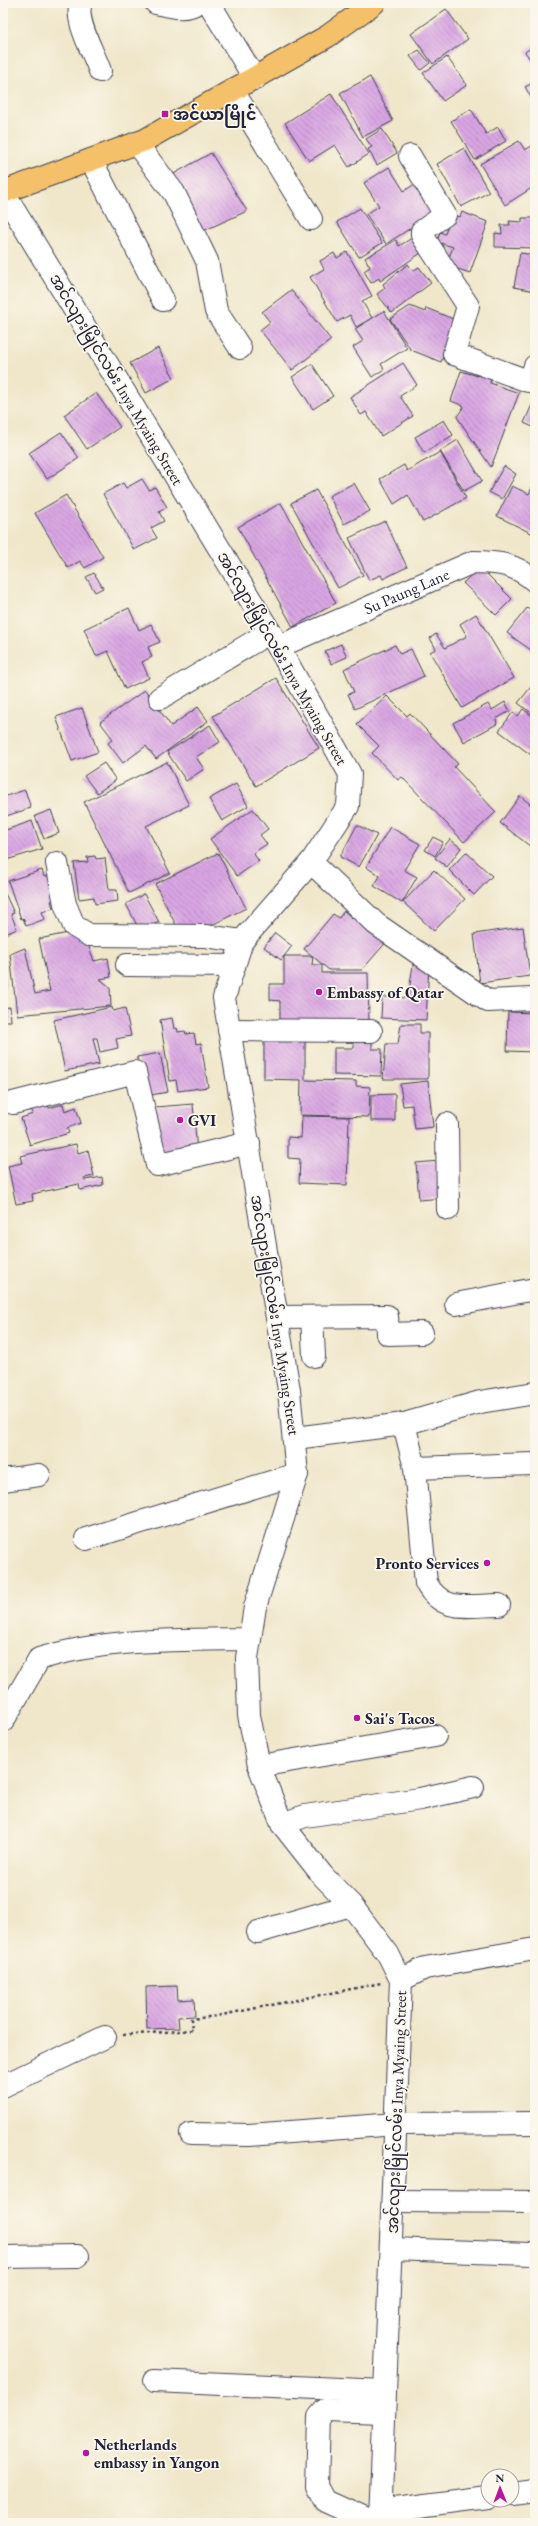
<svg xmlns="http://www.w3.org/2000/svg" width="538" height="2526" font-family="'EB Garamond','Noto Sans Myanmar',serif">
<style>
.building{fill:url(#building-back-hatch)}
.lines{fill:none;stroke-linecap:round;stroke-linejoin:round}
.minor-casing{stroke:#414051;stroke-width:24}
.major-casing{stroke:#414051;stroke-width:24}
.path{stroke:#414051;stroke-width:2.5;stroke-dasharray:3 3;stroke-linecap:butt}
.minor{stroke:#fff;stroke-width:22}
.major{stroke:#f4c16a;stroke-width:22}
.poi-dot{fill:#b5179e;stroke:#fbf7ec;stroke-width:1.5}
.labels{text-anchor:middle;stroke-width:3.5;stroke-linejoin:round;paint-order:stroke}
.poi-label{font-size:16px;font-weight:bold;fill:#22223b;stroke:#fbf7ec;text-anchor:start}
.street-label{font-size:16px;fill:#22223b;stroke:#fbf7ec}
</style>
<defs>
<pattern id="building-back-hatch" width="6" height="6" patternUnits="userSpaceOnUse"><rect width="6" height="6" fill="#d9a6e3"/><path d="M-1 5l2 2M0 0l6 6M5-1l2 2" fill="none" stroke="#b087b9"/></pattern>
</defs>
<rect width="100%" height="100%" fill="#fbf7ec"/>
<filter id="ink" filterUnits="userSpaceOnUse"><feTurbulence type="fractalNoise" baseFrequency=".025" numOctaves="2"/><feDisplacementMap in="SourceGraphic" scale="8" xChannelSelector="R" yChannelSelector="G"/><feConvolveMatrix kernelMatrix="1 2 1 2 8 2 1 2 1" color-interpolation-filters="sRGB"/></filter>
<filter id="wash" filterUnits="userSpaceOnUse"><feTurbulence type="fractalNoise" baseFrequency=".012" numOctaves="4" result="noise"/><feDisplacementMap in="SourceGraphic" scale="16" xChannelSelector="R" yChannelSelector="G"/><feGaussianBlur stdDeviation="0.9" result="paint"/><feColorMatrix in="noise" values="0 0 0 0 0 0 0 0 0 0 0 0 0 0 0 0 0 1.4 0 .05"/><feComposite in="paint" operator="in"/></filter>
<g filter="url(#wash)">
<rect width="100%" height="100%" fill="#f0e7cb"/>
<g id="blocks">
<g class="building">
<path d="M446,9L468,39L433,64L411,34Z"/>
<path d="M535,45V66L525,52Z"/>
<path d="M419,50L430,63L421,70L410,56Z"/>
<path d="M447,57L467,85L443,101L423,73Z"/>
<path d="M370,77L393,121L363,137L340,93Z"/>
<path d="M535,82V104L525,87Z"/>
<path d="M331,94L369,154L349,167L335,145L309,161L285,123Z"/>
<path d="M471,109L486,134L498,127L506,141L475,160L451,121Z"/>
<path d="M382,129L397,153L377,165L368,149L372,147L366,139Z"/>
<path d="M519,141L525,150L535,144V186L505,205L480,164Z"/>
<path d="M464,148L489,192L461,207L437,164Z"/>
<path d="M211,153L247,211L201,232L170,176Z"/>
<path d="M389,167L404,191L418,182L437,211L386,244L366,214L379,206L364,183Z"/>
<path d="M360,208L382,243L359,257L337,222Z"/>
<path d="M462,212L488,222L470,273L446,265L453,247L437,242L440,232L445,234L452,214L460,217Z"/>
<path d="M522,218H535V248L495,247V233L502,234L501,225H510L509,221L522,222Z"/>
<path d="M412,238L421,253L380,281L379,278L371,283L364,271L370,267L365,258L396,240L399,246Z"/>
<path d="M347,252L372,296L362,301L372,318L356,327L350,315L337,322L310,277L324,269L320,261L334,253L337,258Z"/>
<path d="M520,253L535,255V291L514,287Z"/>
<path d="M408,264L413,271L419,267L431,283L392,313L377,294L385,288L383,284Z"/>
<path d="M291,290L331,340L292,370L260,330L270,322L262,312Z"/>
<path d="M410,306L425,312L426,308L458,321L441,362L411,350L390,319Z"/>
<path d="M384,311L407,348L381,364L384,369L372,377L353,347L363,341L355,329Z"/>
<path d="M158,348L174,378L146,393L130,363Z"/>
<path d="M403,363L417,385L400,396L413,416L381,436L366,412L361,415L350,397Z"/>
<path d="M312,364L333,396L313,409L292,377Z"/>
<path d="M480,370L493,374L490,383L519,393L491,467L457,417L464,406L451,401L461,371L478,376Z"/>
<path d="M96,393L120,427L87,449L64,415Z"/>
<path d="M535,398V428L524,423Z"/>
<path d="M444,420L453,435L424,453L415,437Z"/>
<path d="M61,432L79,458L47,479L29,453Z"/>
<path d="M458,440L482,481L464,491L440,451Z"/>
<path d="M440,452L466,498L423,522L408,495L394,504L380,479L404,465L407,471Z"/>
<path d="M504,466L516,474L502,499L489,492Z"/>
<path d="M142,479L149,490L155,487L167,507L159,512L164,521L151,528L157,538L134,550L103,494L123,483L126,488Z"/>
<path d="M535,481V535L497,516L512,486L529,494Z"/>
<path d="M354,483L370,511L344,524L329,496Z"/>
<path d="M316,490L363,575L338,588L291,503Z"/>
<path d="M66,495L103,557L85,568L80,561L68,568L35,513Z"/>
<path d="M281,503L336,603L293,627L238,527Z"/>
<path d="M385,521L407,567L383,579L381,575L369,580L349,538Z"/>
<path d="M480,567L512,599L496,615L463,583Z"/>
<path d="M94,573L103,588L95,592L86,577Z"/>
<path d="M129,608L139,630L151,624L160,642L148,647L152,657L142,662L149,678L125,689L108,651L96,656L84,629Z"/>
<path d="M527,608L535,614V653L507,633Z"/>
<path d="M476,614L514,678L462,708L430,652L436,649L430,638L436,634L445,648L467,636L460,624Z"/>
<path d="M341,644L347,657L331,664L325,651Z"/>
<path d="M395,645L400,654L411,649L424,676L355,709L348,694L354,692L344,669Z"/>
<path d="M276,678L319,748L256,786L213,716Z"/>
<path d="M535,682V716L518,703Z"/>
<path d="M145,690L171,726L198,707L208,721L156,759L146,746L123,763L108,743L113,739L100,722Z"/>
<path d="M387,696L407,716L410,713L458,764L454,767L496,812L464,842L402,777L398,780L372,753L379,746L357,724Z"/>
<path d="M505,702L510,711L496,719L497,724L464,742L453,723L488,704L492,710Z"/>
<path d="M82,708L98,752L72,761L56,717Z"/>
<path d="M523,709L535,718V758L499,731L513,712L518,716Z"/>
<path d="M210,725L220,742L196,757L204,769L186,781L167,752Z"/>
<path d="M167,762L189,805L146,826L170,873L129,893L84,802Z"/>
<path d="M104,763L116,780L97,793L84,776Z"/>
<path d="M236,784L248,806L222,821L209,799Z"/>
<path d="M25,790L31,808L3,817V797Z"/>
<path d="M520,796L535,808V850L500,823Z"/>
<path d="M253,809L268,829L260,835L267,844L253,853L259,861L237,876L210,839Z"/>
<path d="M51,810L59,833L44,839L35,816Z"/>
<path d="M32,821L42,849L3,861V831Z"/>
<path d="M357,825L377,835L359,867L340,857Z"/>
<path d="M390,827L420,844L404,870L417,877L402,903L374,886L380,876L366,867Z"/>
<path d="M433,837L443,842L435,856L425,850Z"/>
<path d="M450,839L461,848L447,867L435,858Z"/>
<path d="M466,852L492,876L474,895L449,870Z"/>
<path d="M218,853L246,908L212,925L178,929L155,884Z"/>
<path d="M95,856L96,859L105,858L109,890H117L118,901L95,904L94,897L79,899L74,863L88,862L87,857Z"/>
<path d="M42,870L44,877L53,874L60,898L51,901L53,908L42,912L45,919L26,926L23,918L21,919L8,881Z"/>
<path d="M434,870L465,899L434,931L403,902Z"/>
<path d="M3,889L14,913L11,914L17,929L3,935Z"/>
<path d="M144,894L159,922L140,931L126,904Z"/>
<path d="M344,911L352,918L356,913L388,940L362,970H329L304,949L333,914L339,918Z"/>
<path d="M523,927L530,976L480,983L474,934Z"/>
<path d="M73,932L87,941L94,961L108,958L111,977L100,979L110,987L111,1006L17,1015L10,954L25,948L35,994L50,991L39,939Z"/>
<path d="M275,933L292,946L281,960L264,947Z"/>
<path d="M284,956H313L312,965H322V973H368L369,1021H280V1001L270,1000V984H284Z"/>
<path d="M413,965H429L426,1020L381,1018L382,997L408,998Z"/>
<path d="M3,967H5L6,989H3Z"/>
<path d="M10,1007L11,1021H3V1008Z"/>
<path d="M112,1007L113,1011L125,1008L131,1036L116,1039L118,1048L100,1052L97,1038H93L99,1064L65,1071L54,1020Z"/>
<path d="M508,1012L535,1013V1052L507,1051Z"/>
<path d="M172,1018L174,1029L177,1028L178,1032L185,1031L186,1034L194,1033L196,1044L201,1043L208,1087L178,1091L176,1080L170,1081L160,1020Z"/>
<path d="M401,1024H420V1033H428V1079H383L386,1044H398Z"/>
<path d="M264,1035H305V1080L356,1081V1086L370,1087L369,1117L300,1115L301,1080L264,1079Z"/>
<path d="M354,1038H372V1049H382L381,1076L334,1075V1048H354Z"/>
<path d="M160,1053L168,1092L145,1096L137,1057Z"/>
<path d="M428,1081L433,1127L415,1129L412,1105L403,1106L400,1084Z"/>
<path d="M395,1094V1121H371V1095Z"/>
<path d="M47,1103L49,1108L63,1104L65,1111L76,1107L81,1123L67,1128L69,1133L30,1145L21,1118L33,1114L31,1108Z"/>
<path d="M193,1104L197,1152L159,1156L155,1107Z"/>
<path d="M302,1116L349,1117L347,1185L299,1183L300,1159L288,1158V1137L301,1138Z"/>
<path d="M76,1144L78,1153L88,1150L94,1176L84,1178L85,1180L102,1177L103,1185L80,1190L79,1184L32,1194L33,1201L16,1204L8,1166L22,1163L20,1156Z"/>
<path d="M440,1161L443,1198L419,1200L416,1163Z"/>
<path d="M177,1986L178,2000L194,1999L195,2016L178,2017L179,2028L147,2029L146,1987Z"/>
</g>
</g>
</g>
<g filter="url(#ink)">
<use href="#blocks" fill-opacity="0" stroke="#414051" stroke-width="1"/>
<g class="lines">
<defs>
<g id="minor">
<path d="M81,3C74,20 94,53 100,71"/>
<path d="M156,3C170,6 184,11 197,3"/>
<path d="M209,3L255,79"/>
<path d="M233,91L311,219"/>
<path d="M136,143L174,193L207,261L216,311L240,348"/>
<path d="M410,156L445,215L422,231V235L468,306L454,354L528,381L531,379L535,366"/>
<path d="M91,160L163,300"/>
<path d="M3,192L270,632L350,774L348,806L311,862L242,941L224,998L289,1390L297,1474L255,1607L247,1658L249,1715L259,1766L282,1824L323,1876L351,1905L388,1954L401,1980L380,2523"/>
<path id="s1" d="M278,647L473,562C499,562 515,564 535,581"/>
<path d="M160,698L270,632"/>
<path d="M311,862L376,924L488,1001L531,999"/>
<path d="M57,863L65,904L74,926L89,935L205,936L242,941"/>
<path d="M127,965L234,966"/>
<path d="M229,1030L371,1031"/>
<path d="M13,1103L135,1072L157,1165L249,1143"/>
<path d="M447,1124L448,1209"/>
<path d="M456,1304L535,1289"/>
<path d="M277,1317L387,1316L388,1334L422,1333"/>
<path d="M312,1317L314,1356"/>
<path d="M404,1424L480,1402L535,1393"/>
<path d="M295,1438L404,1424L415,1468L426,1583C443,1614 468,1605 499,1605"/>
<path d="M415,1468L533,1464"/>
<path d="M3,1480L39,1475"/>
<path d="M86,1539L297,1474"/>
<path d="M3,1721L39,1659C106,1638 180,1640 250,1639"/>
<path d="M259,1766L435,1736"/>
<path d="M282,1824L305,1816L420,1799L473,1787"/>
<path d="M258,1932L351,1905"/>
<path d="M401,1980L425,1968L535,1949"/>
<path d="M3,2086L105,2037"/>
<path d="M191,2134L249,2135L396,2124L535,2123"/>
<path d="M394,2201L535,2202"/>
<path d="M392,2249L531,2254"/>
<path d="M3,2257L78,2256"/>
<path d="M154,2381L385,2391"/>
<path d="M512,2494L535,2491"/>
<path d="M380,2511L488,2497"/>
<path d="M374,2523L325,2501L317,2486L319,2417L325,2410L384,2412"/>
</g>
<path id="major" d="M3,192L145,140L328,36L374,3"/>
</defs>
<use href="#minor" class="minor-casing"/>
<use href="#major" class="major-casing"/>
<path class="path" d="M123,2035L192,2030L191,2019L217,2016L381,1983"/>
<use href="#minor" class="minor"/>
<use href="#major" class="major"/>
</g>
</g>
<g class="poi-dot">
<rect x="161" y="110" width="8" height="8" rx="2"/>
<circle cx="319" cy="992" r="4"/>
<circle cx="180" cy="1120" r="4"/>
<circle cx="487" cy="1563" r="4"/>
<circle cx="357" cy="1718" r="4"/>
<circle cx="86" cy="2453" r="4"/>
</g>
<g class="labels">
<g class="poi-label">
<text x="173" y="120">အင်ယာမြိုင်</text>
<text x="327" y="998">Embassy of Qatar</text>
<text x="188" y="1126">GVI</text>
<text x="479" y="1569" text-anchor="end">Pronto Services</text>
<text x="365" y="1724">Sai's Tacos</text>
<text x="94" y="2450">Netherlands<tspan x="94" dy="18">embassy in Yangon</tspan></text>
</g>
<g class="street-label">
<text transform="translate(117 379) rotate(59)" y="6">အင်လျားမြိုင်လမ်း Inya Myaing Street</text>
<text dy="6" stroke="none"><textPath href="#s1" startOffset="140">Su Paung Lane</textPath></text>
<text transform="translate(283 658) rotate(60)" y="6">အင်လျားမြိုင်လမ်း Inya Myaing Street</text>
<text transform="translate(276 1315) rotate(81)" y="6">အင်လျားမြိုင်လမ်း Inya Myaing Street</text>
<text transform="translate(396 2112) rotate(-88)" y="6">အင်လျားမြိုင်လမ်း Inya Myaing Street</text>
</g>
</g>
<rect width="538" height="2526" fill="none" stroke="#fbf7ec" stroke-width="16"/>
<g transform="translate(500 2488) rotate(359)"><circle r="19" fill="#fbf7ec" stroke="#a4a2a5"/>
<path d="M0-3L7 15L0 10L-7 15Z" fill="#b5179e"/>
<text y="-6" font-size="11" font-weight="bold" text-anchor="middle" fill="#22223b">N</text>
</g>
</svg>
